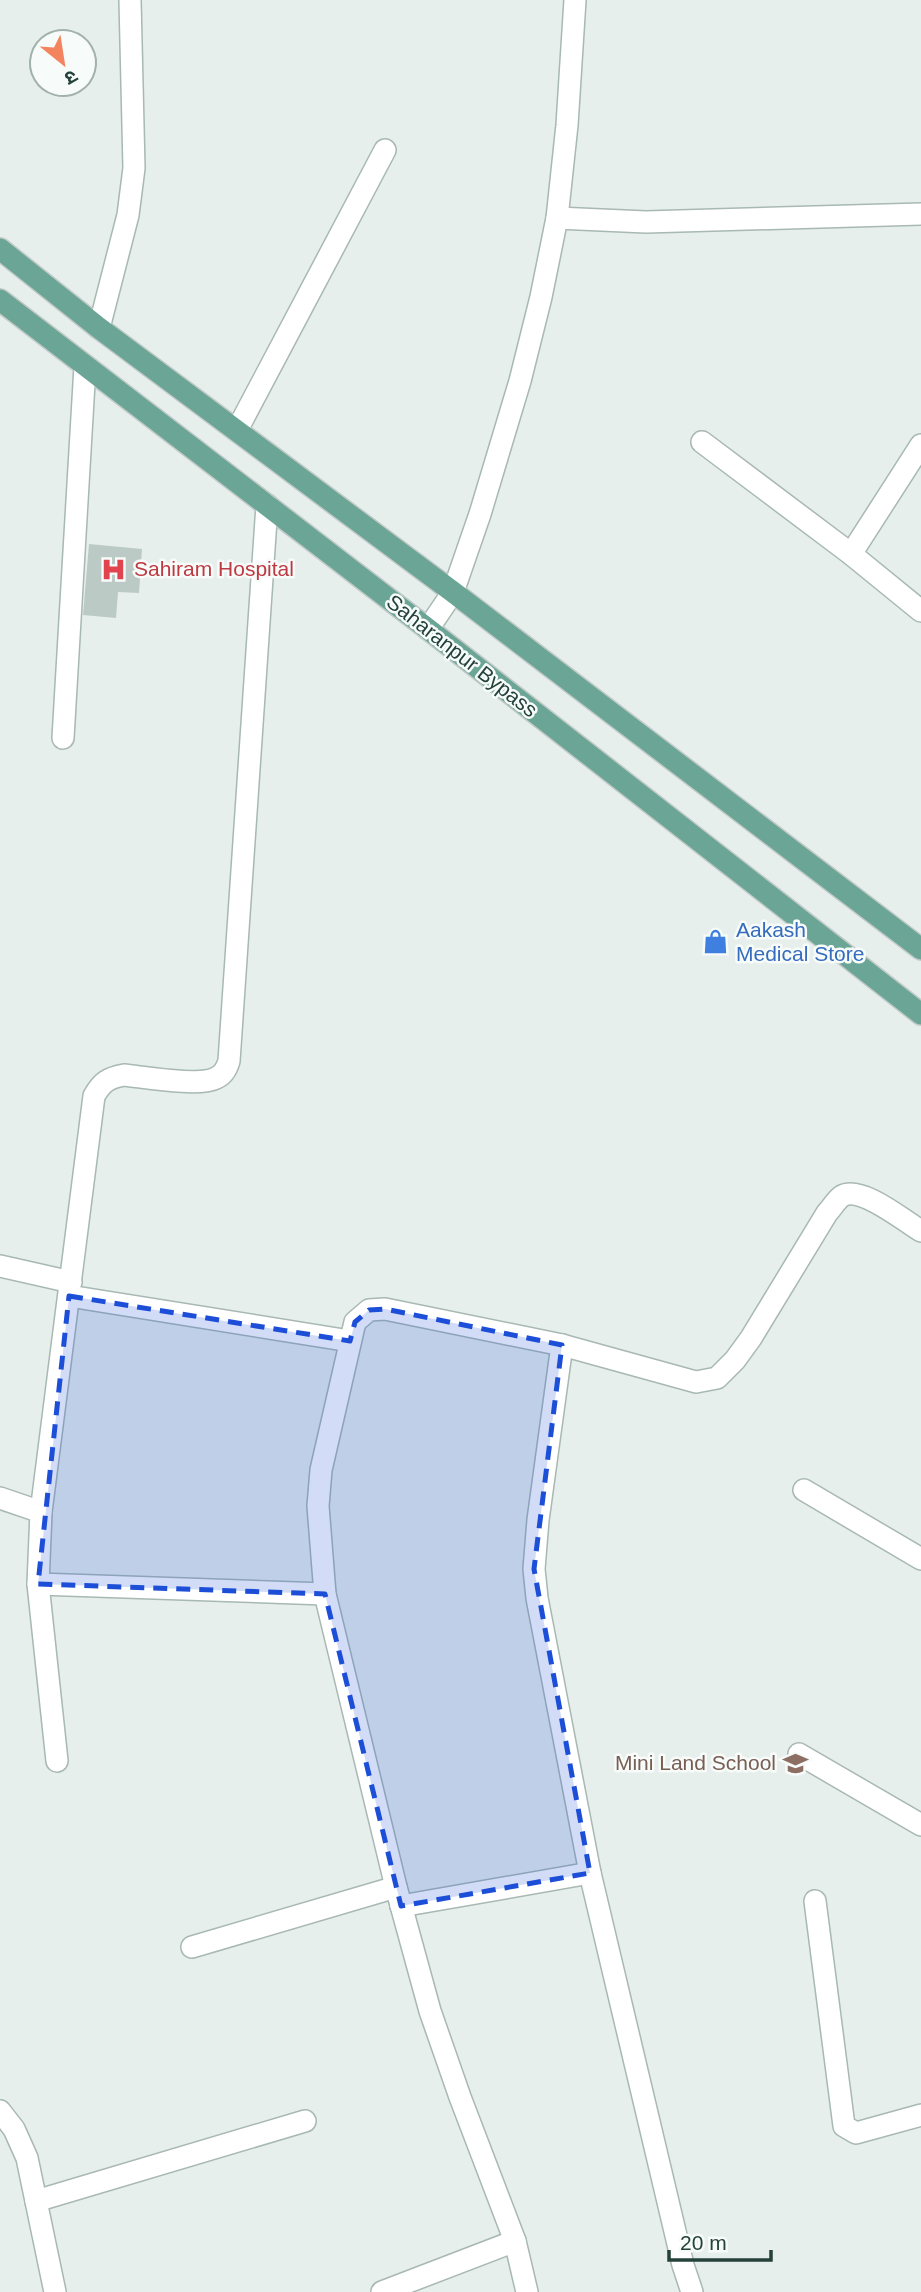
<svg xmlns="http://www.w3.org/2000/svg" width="921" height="2292" font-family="Helvetica,'Noto Sans Devanagari',sans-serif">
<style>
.building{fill:#bbcac4}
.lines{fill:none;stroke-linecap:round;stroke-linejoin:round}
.minor-casing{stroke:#a8b8b2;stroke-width:24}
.major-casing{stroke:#c2cac8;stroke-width:24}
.minor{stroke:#fff;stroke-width:21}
.major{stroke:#6aa596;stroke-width:21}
.marked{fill:#1d4ed8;fill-opacity:0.2;stroke:#1d4ed8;stroke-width:5;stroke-dasharray:14 9;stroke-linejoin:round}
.labels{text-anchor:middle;stroke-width:5;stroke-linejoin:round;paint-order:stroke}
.health-label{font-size:21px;fill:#be3a42;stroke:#f7fbf9;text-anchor:start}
.street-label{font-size:21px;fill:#24423a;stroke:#f7fbf9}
.shop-label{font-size:21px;fill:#366cbe;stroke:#f7fbf9;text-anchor:start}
.education-label{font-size:21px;fill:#785e54;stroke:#f7fbf9;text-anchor:end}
</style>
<rect width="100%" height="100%" fill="#e6efeb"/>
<path class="building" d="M89,544L142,549L139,593L118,592L116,618L83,615Z"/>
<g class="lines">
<defs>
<g id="minor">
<path d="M557,218L646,222L921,214"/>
<path d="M99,328L128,215L134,168L130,0"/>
<path d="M237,430L385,150"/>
<path d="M702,442L851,554L921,611"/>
<path d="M851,554L921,445"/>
<path d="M428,629L453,592L480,514L520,381L541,297L557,218L567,125L575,0"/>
<path d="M63,738L85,366"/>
<path d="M0,1266L71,1282"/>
<path d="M69,1296L350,1341"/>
<path d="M562,1345L538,1520L534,1569L537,1598L590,1873L683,2265L692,2292"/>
<path d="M804,1490L921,1559"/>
<path d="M0,1498L41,1512"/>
<path d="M38,1584L325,1594"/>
<path d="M799,1754L921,1825"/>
<path d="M57,1761L38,1584L41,1512L94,1096C102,1082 108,1078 124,1075C144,1077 200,1087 216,1078C223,1075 227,1068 229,1061L267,505"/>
<path d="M815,1901L844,2126L856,2133L921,2115"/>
<path d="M401,1906L590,1873"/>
<path d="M192,1947L396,1887"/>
<path d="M0,2111L14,2129L27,2158L55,2292"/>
<path d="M36,2201L305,2121"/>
<path d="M382,2292L515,2241"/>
<path d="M527,2292L515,2241L460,2097L430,2011L396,1887L325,1594L318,1506L321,1470L355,1322L369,1310L385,1309L562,1345L696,1382L717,1378L735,1360L751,1338L827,1213C832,1208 836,1200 842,1196C861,1185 904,1221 921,1231"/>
</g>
<g id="major">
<path d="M0,249L99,328L453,592L921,949"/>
<path d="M0,300L428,629L921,1014"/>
</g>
</defs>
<use href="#minor" class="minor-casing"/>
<use href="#major" class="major-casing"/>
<use href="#minor" class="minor"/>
<use href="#major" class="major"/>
</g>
<path class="marked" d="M69,1296L350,1341L355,1322L369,1310L385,1309L562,1345L534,1569L590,1873L401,1906L325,1594L38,1584Z"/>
<defs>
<symbol id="hospital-bare" viewBox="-9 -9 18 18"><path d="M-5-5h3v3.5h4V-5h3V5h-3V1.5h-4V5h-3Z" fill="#e0444e" stroke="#f7fbf9" stroke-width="2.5" paint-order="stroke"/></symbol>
<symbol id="shop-bare" viewBox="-9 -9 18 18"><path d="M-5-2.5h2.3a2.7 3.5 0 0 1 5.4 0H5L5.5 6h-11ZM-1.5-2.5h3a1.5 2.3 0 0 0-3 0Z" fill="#3f7fe0" stroke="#f7fbf9" stroke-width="2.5" paint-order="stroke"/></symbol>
<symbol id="school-bare" viewBox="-9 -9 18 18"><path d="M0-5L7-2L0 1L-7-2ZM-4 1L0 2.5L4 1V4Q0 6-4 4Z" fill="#8d6e63" stroke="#f7fbf9" stroke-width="2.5" paint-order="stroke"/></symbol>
</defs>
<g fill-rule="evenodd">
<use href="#hospital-bare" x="96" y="552" width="35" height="35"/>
<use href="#shop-bare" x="698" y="924" width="35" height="35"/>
<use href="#school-bare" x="778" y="1746" width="35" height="35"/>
</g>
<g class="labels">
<g class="health-label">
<text x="134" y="576">Sahiram Hospital</text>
</g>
<g class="street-label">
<text transform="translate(462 656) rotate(38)" y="7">Saharanpur Bypass</text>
</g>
<g class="shop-label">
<text x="736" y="937">Aakash<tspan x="736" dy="24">Medical Store</tspan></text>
</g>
<g class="education-label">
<text x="776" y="1770">Mini Land School</text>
</g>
</g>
<g transform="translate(63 63) rotate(150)"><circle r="33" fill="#f7fbf9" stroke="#a3b1ad" stroke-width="2"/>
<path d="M0-5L12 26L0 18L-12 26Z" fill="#f4845f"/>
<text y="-10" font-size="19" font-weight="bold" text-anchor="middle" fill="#24423a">उ</text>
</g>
<path d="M669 2250v10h102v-10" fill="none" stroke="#24423a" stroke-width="3.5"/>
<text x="680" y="2250" font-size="21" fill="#24423a" stroke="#f7fbf9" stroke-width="5" paint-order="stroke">20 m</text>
</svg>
